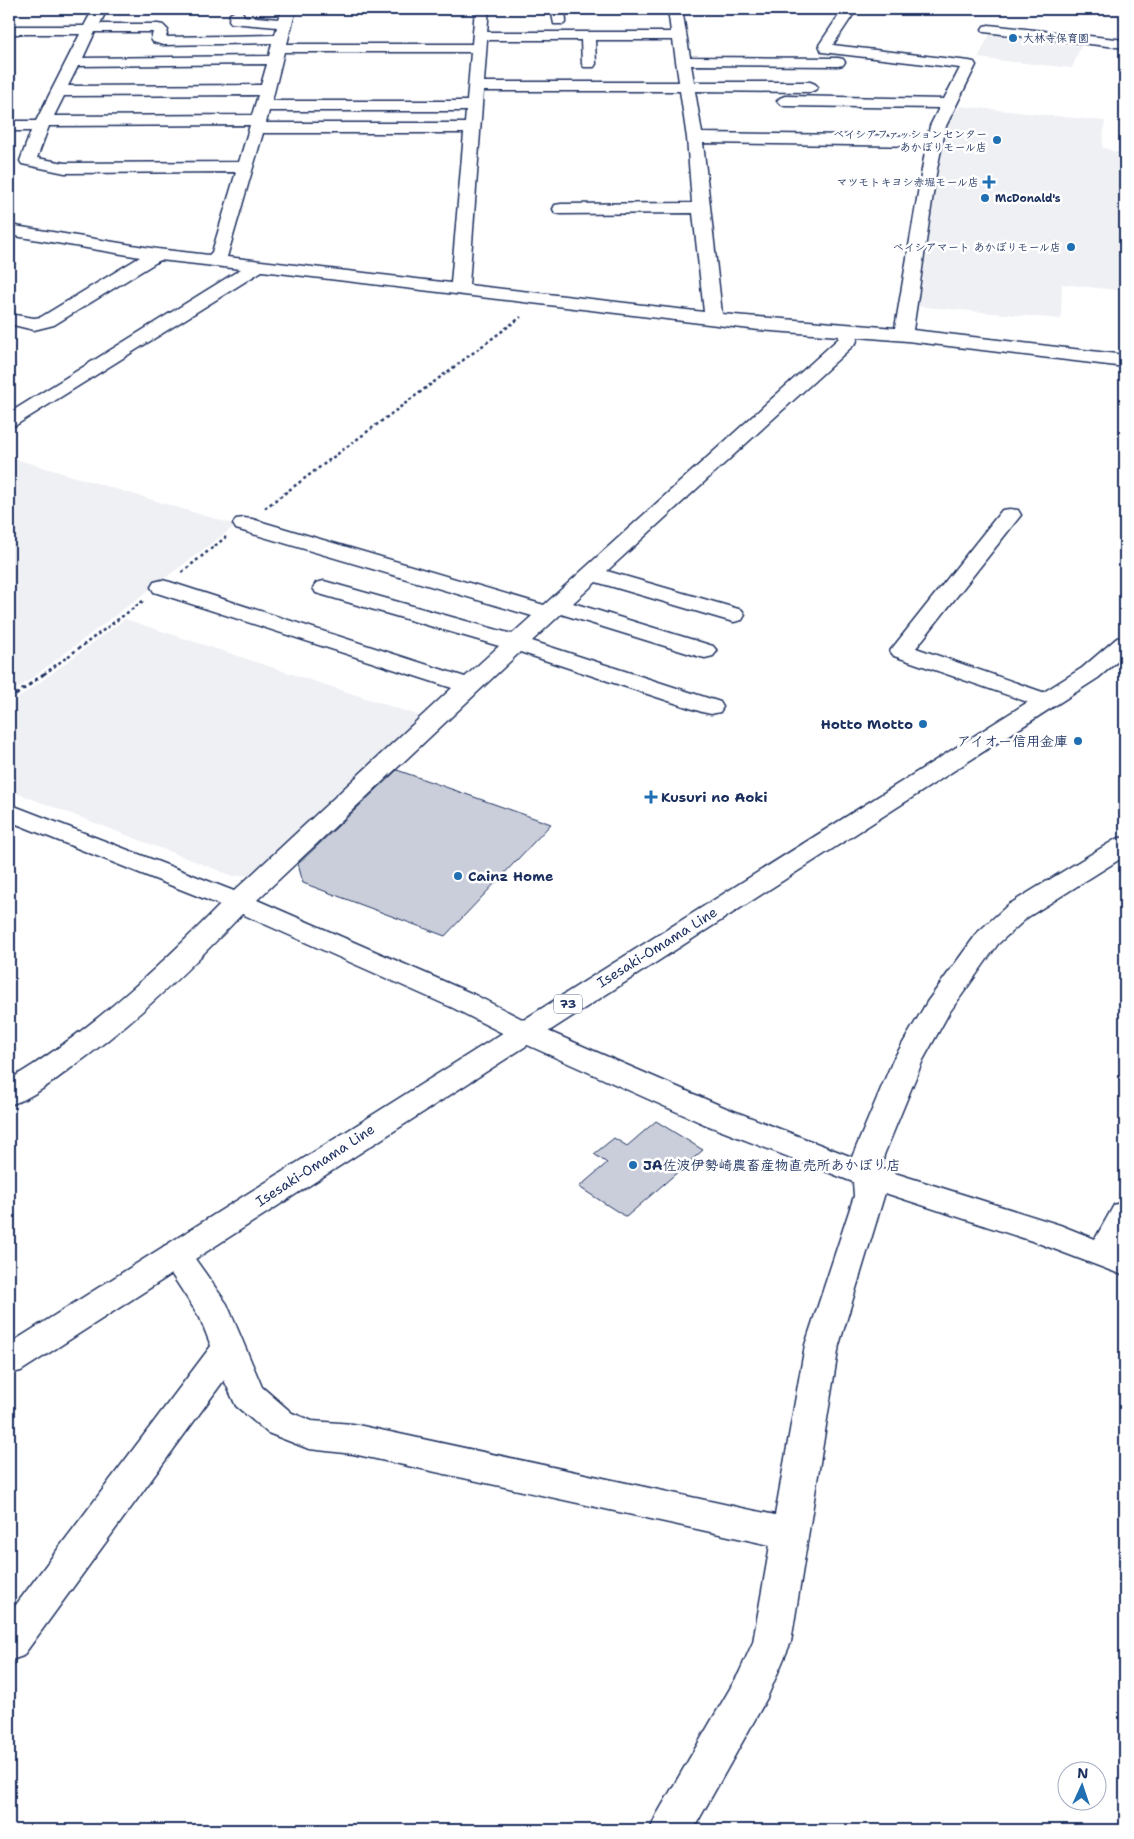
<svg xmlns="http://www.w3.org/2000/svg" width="1134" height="1839" font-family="'Shantell Sans','Klee One',sans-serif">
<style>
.built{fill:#eff0f4}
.building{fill:#caceda;stroke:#1b2f5e}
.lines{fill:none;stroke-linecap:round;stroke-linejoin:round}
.minor-casing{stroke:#1b2f5e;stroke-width:3}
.major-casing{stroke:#1b2f5e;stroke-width:3}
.path-far1{stroke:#1b2f5e;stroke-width:2.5;stroke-dasharray:3 3;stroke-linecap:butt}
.path{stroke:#1b2f5e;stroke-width:3;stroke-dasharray:4 4;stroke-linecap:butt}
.minor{fill:#fff;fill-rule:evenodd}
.major{fill:#fff;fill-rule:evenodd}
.poi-dot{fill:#1f6fb2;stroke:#fff;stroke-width:2}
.labels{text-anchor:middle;stroke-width:5;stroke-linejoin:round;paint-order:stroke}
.far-poi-label{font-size:11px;font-weight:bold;fill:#1b2f5e;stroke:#fff;text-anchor:end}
.shield{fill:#fff;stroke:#5f6d8e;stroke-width:1}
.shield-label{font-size:12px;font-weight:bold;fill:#1b2f5e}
.poi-label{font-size:14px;font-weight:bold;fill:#1b2f5e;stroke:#fff;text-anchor:start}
.street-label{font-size:14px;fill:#1b2f5e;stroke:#fff}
</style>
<rect width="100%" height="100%" fill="#fff"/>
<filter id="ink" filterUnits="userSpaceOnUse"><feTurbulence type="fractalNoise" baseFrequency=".02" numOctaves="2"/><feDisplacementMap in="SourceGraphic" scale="10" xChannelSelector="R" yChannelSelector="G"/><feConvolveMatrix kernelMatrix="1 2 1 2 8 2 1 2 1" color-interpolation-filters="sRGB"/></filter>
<g filter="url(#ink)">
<g class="built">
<path d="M992,30L1059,38L1063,44L1081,46L1072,68L978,58Z"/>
<path d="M960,106L1105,121L1102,147L1115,152L1125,153V291L1062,284L1061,319L915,306L922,287L930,220L942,143L948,123Z"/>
<path d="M9,457L236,525L9,695Z"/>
<path d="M125,619L423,717L249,875L233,876L9,790V705Z"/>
</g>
<g class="building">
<path d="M397,770L551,824L445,936L303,883L298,864Z"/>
<path d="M656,1121L703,1150L626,1217L579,1187L607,1163L594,1154L614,1138L627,1146Z"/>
</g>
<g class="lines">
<defs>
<g id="minor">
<path d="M93,9H107L100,24H158L163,25L168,30L166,37L275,35L277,27L231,23L229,20L230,14L237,10L242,11L244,16L279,19L282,9H296L287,44H472L475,9H489L487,32H671L668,9H682L690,57L838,58L843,59L845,62L843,65L838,66L691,65L694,82H810L815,84L818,87L815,90L810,92L695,91L702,133L928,136L930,126L939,108L785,106L780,104L777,101L780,98L785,96L944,99L960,68L822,52L819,45L843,9H857L833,45L969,61L974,62L976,65L946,126L936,174L913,330L1125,355V367L907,341L858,337L856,343L607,571L742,610L745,615L742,620L734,622L726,620L596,582L573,603L713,646L717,651L713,656L705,658L697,656L561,614L532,641L720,702L723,707L720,712L711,714L702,712L520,652L257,900L473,994L534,1025L726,1108L852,1157L893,1060L927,1002L978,932L1008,905L1116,839L1125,837V856L1028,917L998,944L949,1013L923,1060L884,1155L882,1169L1060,1225L1095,1239L1114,1205L1125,1201V1243L1122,1250L1125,1251V1276L1038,1243L885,1193L839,1345L791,1642L767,1698L693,1830H650L656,1816L739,1673L753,1642L770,1545L353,1454L309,1449L268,1433L236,1406L224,1380L23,1656L9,1661V1614L211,1346L200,1318L159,1255L164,1246L175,1243L186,1246L227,1304L262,1387L292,1413L312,1421L353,1424L775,1515L805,1345L854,1196L853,1182L704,1124L514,1039L453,1008L242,914C189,970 134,1023 71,1068C53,1082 31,1099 9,1105V1080C88,1033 155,971 220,905L9,821V804L234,891L452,688L154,592L151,587L154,582L162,580L170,582L465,677L499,646L316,593L313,588L316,583L324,581L512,634L532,616L236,529L233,524L236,519L244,518L252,519L544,605L839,338V336L759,330L262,271L16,425L9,427V413L241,269L160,260L54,325L34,330L9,324V314L34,318L41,317L140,257L9,235V225L157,249L209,255L212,252L236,172L65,173L22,164L20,161L31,131H9V121H36L80,34H9V26H84ZM95,32H153L151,39L153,42L163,45L272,43L269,56L83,58ZM487,40H581L582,64L584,67H594L596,64L595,40H673L679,82H484ZM284,52H471L467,101H272ZM267,64L261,85L68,86L78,66ZM483,91H680L687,138L692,203L561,204L555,205L553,209L555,213L561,214L693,213L704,312L469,285ZM258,95L252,115L54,116L64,96ZM269,111H466L465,123H266ZM250,125L239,162L65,163L37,158L49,126ZM263,133H464L451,283L227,257ZM703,143L926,146L895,328L722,314Z"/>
<path d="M551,9H565L566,21L564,24H554Z"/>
<path d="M989,25L1125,40V48L984,32L982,29L984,26Z"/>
<path d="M1010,509L1018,510L1021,515L916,648L1054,696L1057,701L1054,706L1045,708L894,656L890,651L1002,510Z"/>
</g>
<path id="major" d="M1125,636V655L1098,678L21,1371L9,1374V1344L1082,668L1117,638Z"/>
</defs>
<use href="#minor" class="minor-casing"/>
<use href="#major" class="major-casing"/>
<g class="path-far1">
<path d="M265,508L521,317"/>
<path d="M182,572L226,537"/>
<path d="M44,674L143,601"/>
</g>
<path class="path" d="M9,700L45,673"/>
<use href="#minor" class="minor"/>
<use href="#major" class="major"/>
</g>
</g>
<g class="poi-dot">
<circle cx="1013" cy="38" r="5"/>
<circle cx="997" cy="140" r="5"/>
<path d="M986.5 174.5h5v5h5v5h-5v5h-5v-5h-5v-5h5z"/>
<circle cx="985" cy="198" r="5"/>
<circle cx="1071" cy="247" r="5"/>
<circle cx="923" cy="724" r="5"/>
<circle cx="1078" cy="741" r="5"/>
<path d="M648.5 789.5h5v5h5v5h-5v5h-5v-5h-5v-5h5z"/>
<circle cx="458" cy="876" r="5"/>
<circle cx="633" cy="1165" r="5"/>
</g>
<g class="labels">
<g class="far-poi-label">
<text x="1023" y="42" text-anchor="start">大林寺保育園</text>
<text x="987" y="138">ベイシアファッションセンター<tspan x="987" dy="13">あかぼりモール店</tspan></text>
<text x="979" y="186">マツモトキヨシ赤堀モール店</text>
<text x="995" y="202" text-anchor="start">McDonald's</text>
<text x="1061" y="251">ベイシアマート あかぼりモール店</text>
</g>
<rect class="shield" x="554" y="994.5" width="28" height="19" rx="4"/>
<g class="shield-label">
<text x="568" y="1008">73</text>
</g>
<g class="poi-label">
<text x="913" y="729" text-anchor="end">Hotto Motto</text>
<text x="1068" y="746" text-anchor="end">アイオー信用金庫</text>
<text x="661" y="802">Kusuri no Aoki</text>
<text x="468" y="881">Cainz Home</text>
<text x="643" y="1170">JA佐波伊勢崎農畜産物直売所あかぼり店</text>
</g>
<g class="street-label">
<text transform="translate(657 947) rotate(-32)" y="5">Isesaki-Omama Line</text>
<text transform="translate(315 1165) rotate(-33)" y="5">Isesaki-Omama Line</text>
</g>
</g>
<rect width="1134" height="1839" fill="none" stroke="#fff" stroke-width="30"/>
<rect x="15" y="15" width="1104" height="1809" fill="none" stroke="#1b2f5e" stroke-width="2" filter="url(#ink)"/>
<g transform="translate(1082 1786) rotate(3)"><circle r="24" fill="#ffffff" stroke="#a4acbf"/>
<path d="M0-4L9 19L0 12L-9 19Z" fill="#1f6fb2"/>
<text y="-8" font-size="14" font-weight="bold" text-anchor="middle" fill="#1b2f5e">N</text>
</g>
</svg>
